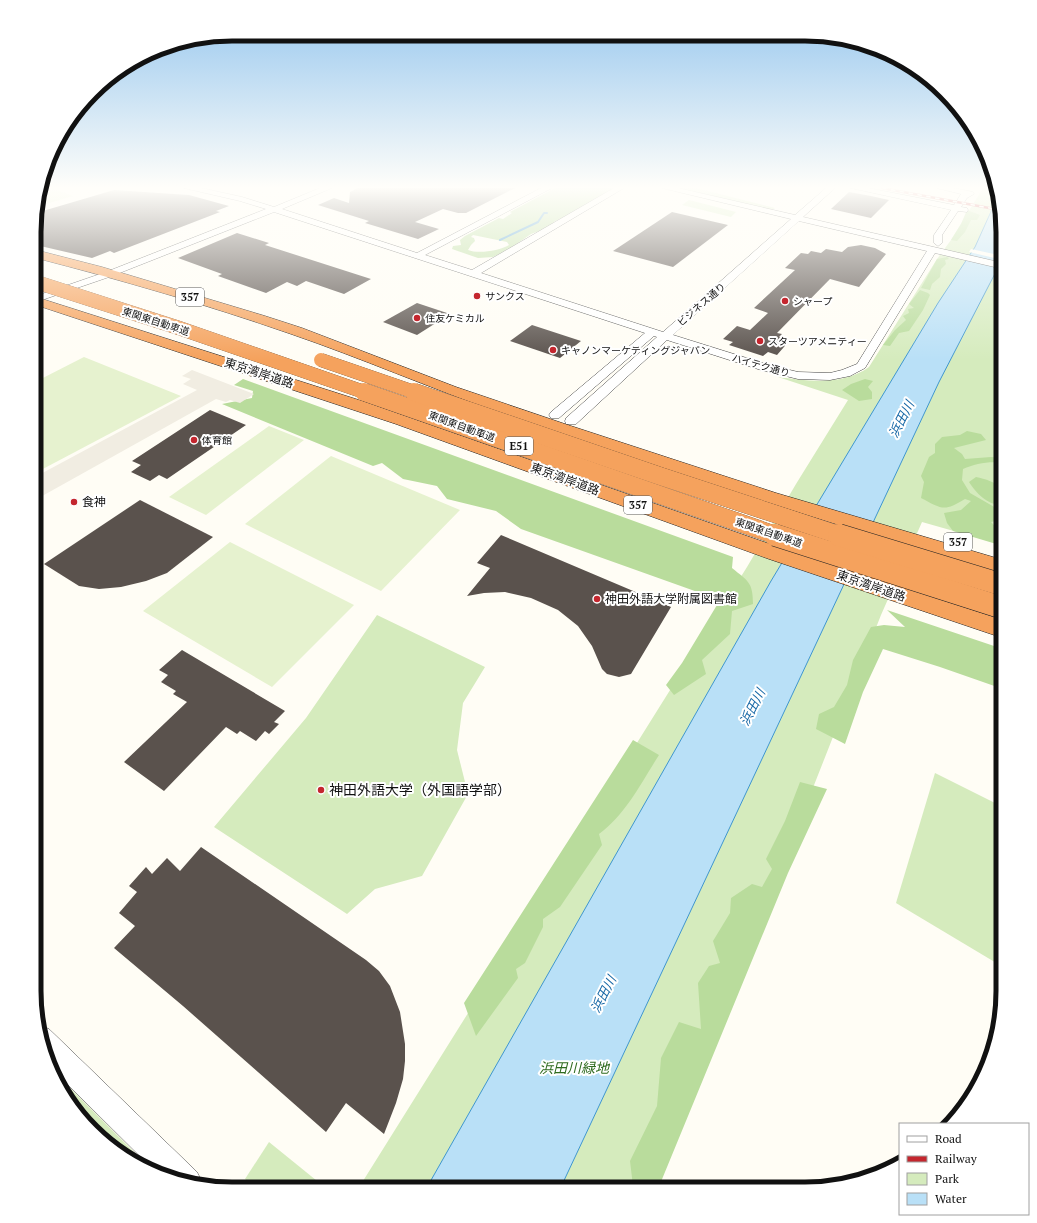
<svg xmlns="http://www.w3.org/2000/svg" width="1037" height="1223" font-family="'PT Serif','Noto Sans JP',serif">
<style>
.green{fill:#d5ebbd}
.forest{fill:#b9dc9c;fill-rule:evenodd}
.pitch{fill:#e6f2cf}
.plaza{fill:#f1ede2}
.water{fill:#b9e0f7;stroke:#3f96cf}
.pier{fill:#fffdf5}
.lines{fill:none;stroke-linecap:round;stroke-linejoin:round}
.stream{stroke:#3f96cf;stroke-width:2}
.building{fill:#5a524d}
.minor-casing{stroke:#444;stroke-width:1}
.highway-casing{stroke:#222;stroke-width:1}
.minor{fill:#fff;fill-rule:evenodd}
.highway{fill:#f5a25d;fill-rule:evenodd}
.rail-casing{stroke:#c4262e;stroke-width:2.5}
.rail{stroke:#fff;stroke-width:1.5;stroke-dasharray:4.5;stroke-linecap:butt}
.highway-bridge-far2-casing{stroke:#222;stroke-width:14;stroke-linecap:butt}
.highway-bridge-far1-casing{stroke:#222;stroke-width:18;stroke-linecap:butt}
.highway-bridge-casing{stroke:#222;stroke-width:23;stroke-linecap:butt}
.highway-bridge-far2{stroke:#f5a25d;stroke-width:14}
.highway-bridge-far1{stroke:#f5a25d;stroke-width:18}
.highway-bridge{stroke:#f5a25d;stroke-width:22}
.poi-dot{fill:#c4262e;stroke:#fff;stroke-width:1.5}
.labels{text-anchor:middle;stroke-width:4;stroke-linejoin:round;paint-order:stroke}
.far-poi-label{font-size:10px;fill:#111;stroke:#fff;text-anchor:start}
.far-street-label{font-size:10px;fill:#111;stroke:#fff}
.shield{fill:#fff;stroke:#585858;stroke-width:1}
.shield-label{font-size:11px;font-weight:bold;fill:#111}
.street-label{font-size:12px;fill:#111;stroke:#fff}
.poi-label{font-size:12px;fill:#111;stroke:#fff;text-anchor:start}
.water-label{font-size:13px;font-style:italic;fill:#1768a6;stroke:#fff}
.near-poi-label{font-size:14px;fill:#111;stroke:#fff;text-anchor:start}
.near-park-label{font-size:14px;font-style:italic;fill:#2f6b1f;stroke:#fff}
.rim{fill:none;stroke:#111;stroke-width:5}
</style>
<rect width="100%" height="100%" fill="#fffdf5"/>
<g class="green">
<path d="M672,188H696L775,208L771,211Z"/>
<path d="M983,188H997L1003,232V545L922,522L881,615L655,1189H358L747,567L796,484L848,400L778,377C808,381 843,386 869,367L937,259L951,240Z"/>
<path d="M689,200L736,212L731,217L682,205Z"/>
<path d="M377,615L485,667L463,703L457,750L468,794L422,876L375,889L347,914L214,827L306,718Z"/>
<path d="M935,773L1003,807V967L896,903Z"/>
<path d="M52,1070L138,1156L134,1162C106,1148 77,1117 61,1090C57,1084 55,1077 52,1070Z"/>
<path d="M269,1142L327,1189H256L245,1179Z"/>
</g>
<g class="forest">
<path d="M555,188H615L566,217L555,221L550,227L531,234L508,250L493,257L478,258L452,249L453,246L461,245L460,240L465,236L499,218L503,219L512,213L510,212ZM473,235L507,242L509,245C499,251 478,254 468,250L471,245L475,241L474,238L471,237Z"/>
<path d="M967,210L980,215L977,220H971L965,232L957,241L951,240L961,224Z"/>
<path d="M947,257L949,259L945,260L946,264L941,269L940,277L932,284L930,290L921,288L937,259Z"/>
<path d="M920,290L928,293L930,295L923,310L909,331L899,333L890,346L883,345L895,330L906,320L903,316L909,313L908,309L914,308L909,304Z"/>
<path d="M243,379L733,557L732,568C748,581 753,582 753,604L732,611L730,634L702,660L706,674L674,695L666,685L682,663L720,600L521,529L496,511L447,499L437,486L403,479L382,463L373,466L222,404L252,398L253,391L234,385Z"/>
<path d="M865,379L873,381L868,387L872,392V399L859,401L842,390L851,384Z"/>
<path d="M967,431L981,434L986,440L954,448L962,454L965,459L991,457L1003,458V463C989,461 975,464 963,469L962,480L970,493L1003,512V522L1000,520L991,522L1003,535V546L953,531L947,523L944,513L961,510L971,501L965,499C944,512 942,509 921,498L924,482L921,476L929,457L935,453V444L942,437L960,435Z"/>
<path d="M976,477C985,479 996,482 1003,489V505C988,506 976,493 969,482Z"/>
<path d="M887,610L1003,649V689L940,667L883,649L863,692L845,744L816,729L819,714L834,707L847,685L853,660L871,627L884,625L905,627Z"/>
<path d="M633,740L659,755C641,783 626,814 599,834L602,845L560,907L543,919V927L525,963L516,969L518,978L476,1036L464,1003Z"/>
<path d="M800,782L827,789L788,873L658,1189H628L633,1186L630,1161L657,1106L661,1058L679,1022L701,1029L698,983L709,966L720,963L713,941L730,913L731,898L752,884L762,887L772,869L766,859L785,821Z"/>
</g>
<g class="pitch">
<path d="M54,189L73,196L36,207L40,193Z"/>
<path d="M84,357L181,396L39,471L35,469V382Z"/>
<path d="M269,426L304,440L206,515L169,497Z"/>
<path d="M331,456L460,510L381,591L245,524Z"/>
<path d="M230,542L354,605L272,687L143,611Z"/>
</g>
<path class="plaza" d="M192,370L254,394L240,403L230,400L226,402L216,399L35,500V477L197,390L183,384L191,379L182,376Z"/>
<path class="water" d="M998,196L1003,232V258L939,382L560,1189H426L771,581L938,303L975,247Z"/>
<path class="pier" d="M971,249L1003,256V260L969,252Z"/>
<g class="lines">
<path class="stream" d="M500,240L538,222L544,213H547"/>
</g>
<g class="building">
<path d="M358,188H515L466,213H458L443,209L415,222L439,229L418,239L365,223L369,221L318,205L334,198L349,203L350,192Z"/>
<path d="M114,190L189,195L229,206L216,211L220,212L114,253L110,251L92,258L36,245V213Z"/>
<path d="M849,192L871,196L889,200L871,218L831,209Z"/>
<path d="M672,212L728,225L673,267L613,251Z"/>
<path d="M237,233L269,243L265,245L371,279L344,294L306,281L297,286L287,282L266,293L218,276L222,274L178,258Z"/>
<path d="M861,245L875,248L886,254L859,287L830,279L777,333L782,334L779,337L790,340L777,355L768,352L763,356L729,345L733,342L723,339L737,326L750,330L768,313L754,308L795,270L785,268L801,253L808,254L811,251L821,253L826,249L842,252L848,247Z"/>
<path d="M417,303L450,314L417,335L383,322Z"/>
<path d="M532,325L581,341L560,358L510,341Z"/>
<path d="M210,410L246,425L167,479L159,475L150,481L131,472L141,465L132,461Z"/>
<path d="M140,500L213,537L167,573L146,581L121,587L99,589L79,586L44,564Z"/>
<path d="M501,535L671,607L631,674L619,677L607,674L602,669L592,646L578,626L558,610L531,598L505,592L484,593L467,596L490,568L477,563Z"/>
<path d="M182,650L285,711L274,722L279,724L269,734L265,731L256,741L240,731L237,734L226,727L164,791L124,762L187,702L173,694L176,691L161,682L168,675L159,670Z"/>
<path d="M201,847L366,960L379,971L390,986L400,1012L405,1044V1061L403,1079L396,1103L384,1134L346,1103L326,1132L183,1006L114,948L135,926L119,913L137,892L129,886L146,867L152,874L167,858L180,871Z"/>
</g>
<g class="lines">
<defs>
<g id="minor">
<path d="M184,188H201L242,197L274,207L320,188H332L282,209L417,253L541,188H552L425,255L472,270L614,188H624L481,273L663,332L791,219L662,188H678L795,215L826,188H835L803,217L1003,263V269L935,253L865,368L850,376L830,380L798,379L761,370L667,340L576,424H566L565,421L566,418L657,337L654,336L559,418H551L549,415L551,412L645,333L274,212L112,276L36,302V296L106,272L266,209L240,201ZM799,221L927,251L857,364L842,370L830,373L798,372L769,365L673,335Z"/>
<path d="M851,188H868L954,205L961,194L937,188H954L973,192L974,194L967,198L961,207L967,208L968,210L967,212L958,211L942,235V243L938,246L934,243V235L951,210Z"/>
<path d="M39,1025L49,1029L197,1172L202,1182L201,1185L169,1179L157,1173L51,1068L41,1042Z"/>
</g>
<g id="highway">
<path d="M36,250L102,267L265,316L302,328L456,387L568,425L776,493L1003,560V576C835,524 667,472 501,413C430,388 361,358 291,334C208,305 121,280 36,258Z"/>
<path d="M36,297L362,401L784,549L1003,620V638L769,559L396,424L36,305Z"/>
</g>
</defs>
<use href="#minor" class="minor-casing"/>
<use href="#highway" class="highway-casing"/>
<use href="#minor" class="minor"/>
<use href="#highway" class="highway"/>
<defs>
<path id="rail" d="M882,188L1000,210"/>
</defs>
<use href="#rail" class="rail-casing"/>
<use href="#rail" class="rail"/>
<defs>
<g id="highway-bridge-far2">
<path d="M36,282L179,328L367,393"/>
<path d="M321,360L417,393"/>
</g>
<g id="highway-bridge-far1">
<path d="M364,392L778,536"/>
<path d="M414,392L660,476L842,536"/>
</g>
<g id="highway-bridge">
<path d="M775,535L1003,608"/>
<path d="M839,535L1003,585"/>
</g>
</defs>
<use href="#highway-bridge-far2" class="highway-bridge-far2-casing"/>
<use href="#highway-bridge-far1" class="highway-bridge-far1-casing"/>
<use href="#highway-bridge" class="highway-bridge-casing"/>
<use href="#highway-bridge-far2" class="highway-bridge-far2"/>
<use href="#highway-bridge-far1" class="highway-bridge-far1"/>
<use href="#highway-bridge" class="highway-bridge"/>
</g>
<linearGradient id="sky" x2="0" y2="1"><stop stop-color="#95c6ee"/><stop offset="0.52" stop-color="#fffefa"/><stop offset="1" stop-color="#fffefa" stop-opacity="0"/></linearGradient>
<rect width="1037" height="360" fill="url(#sky)"/>
<g class="poi-dot">
<circle cx="477" cy="296" r="4"/>
<circle cx="785" cy="301" r="4"/>
<circle cx="417" cy="318" r="4"/>
<circle cx="760" cy="341" r="4"/>
<circle cx="553" cy="350" r="4"/>
<circle cx="194" cy="440" r="4"/>
<circle cx="74" cy="502" r="4"/>
<circle cx="597" cy="599" r="4"/>
<circle cx="321" cy="790" r="4"/>
</g>
<g class="labels">
<g class="far-poi-label">
<text x="485" y="300">サンクス</text>
<text x="793" y="305">シャープ</text>
<text x="425" y="322">住友ケミカル</text>
<text x="768" y="345">スターツアメニティー</text>
<text x="561" y="354">キャノンマーケティングジャパン</text>
<text x="202" y="444">体育館</text>
</g>
<g class="far-street-label">
<text transform="translate(701 304) rotate(-41)" y="4">ビジネス通り</text>
<text transform="translate(156 321) rotate(18)" y="4">東関東自動車道</text>
<text transform="translate(761 365) rotate(16)" y="4">ハイテク通り</text>
<text transform="translate(462 426) rotate(20)" y="4">東関東自動車道</text>
<text transform="translate(769 532) rotate(19)" y="4">東関東自動車道</text>
</g>
<g class="shield">
<rect x="176" y="288" width="28" height="18" rx="3"/>
<rect x="505" y="437" width="28" height="18" rx="3"/>
<rect x="624" y="496" width="28" height="18" rx="3"/>
<rect x="944" y="533" width="28" height="18" rx="3"/>
</g>
<g class="shield-label">
<text x="190" y="301">357</text>
<text x="519" y="450">E51</text>
<text x="638" y="509">357</text>
<text x="958" y="546">357</text>
</g>
<g class="street-label">
<text transform="translate(259 373) rotate(18)" y="4">東京湾岸道路</text>
<text transform="translate(565 479) rotate(20)" y="4">東京湾岸道路</text>
<text transform="translate(871 586) rotate(19)" y="4">東京湾岸道路</text>
</g>
<g class="poi-label">
<text x="82" y="506">食神</text>
<text x="605" y="603">神田外語大学附属図書館</text>
</g>
<g class="water-label">
<text transform="translate(901 419) rotate(-63)" y="5">浜田川</text>
<text transform="translate(752 707) rotate(-63)" y="5">浜田川</text>
<text transform="translate(603 994) rotate(-63)" y="5">浜田川</text>
</g>
<g class="near-poi-label">
<text x="329" y="795">神田外語大学（外国語学部）</text>
</g>
<g class="near-park-label">
<text x="574" y="1073">浜田川緑地</text>
</g>
</g>
<path d="M0 0H1037V1223H0ZM232 41H805A191 191 0 0 1 996 232V991A191 191 0 0 1 805 1182H232A191 191 0 0 1 41 991V232A191 191 0 0 1 232 41Z" fill="#fff" fill-rule="evenodd"/>
<path class="rim" d="M232 41H805A191 191 0 0 1 996 232V991A191 191 0 0 1 805 1182H232A191 191 0 0 1 41 991V232A191 191 0 0 1 232 41Z"/>
<rect x="899" y="1123" width="130" height="92" fill="#ffffff" stroke="#a0a0a0"/>
<rect x="907" y="1136" width="20" height="6" fill="#ffffff" stroke="#a0a0a0"/>
<text x="935" y="1143" font-size="12" fill="#111111">Road</text>
<rect x="907" y="1156" width="20" height="6" fill="#c4262e" stroke="#a0a0a0"/>
<text x="935" y="1163" font-size="12" fill="#111111">Railway</text>
<rect x="907" y="1173" width="20" height="12" fill="#d5ebbd" stroke="#a0a0a0"/>
<text x="935" y="1183" font-size="12" fill="#111111">Park</text>
<rect x="907" y="1193" width="20" height="12" fill="#b9e0f7" stroke="#a0a0a0"/>
<text x="935" y="1203" font-size="12" fill="#111111">Water</text>
</svg>
